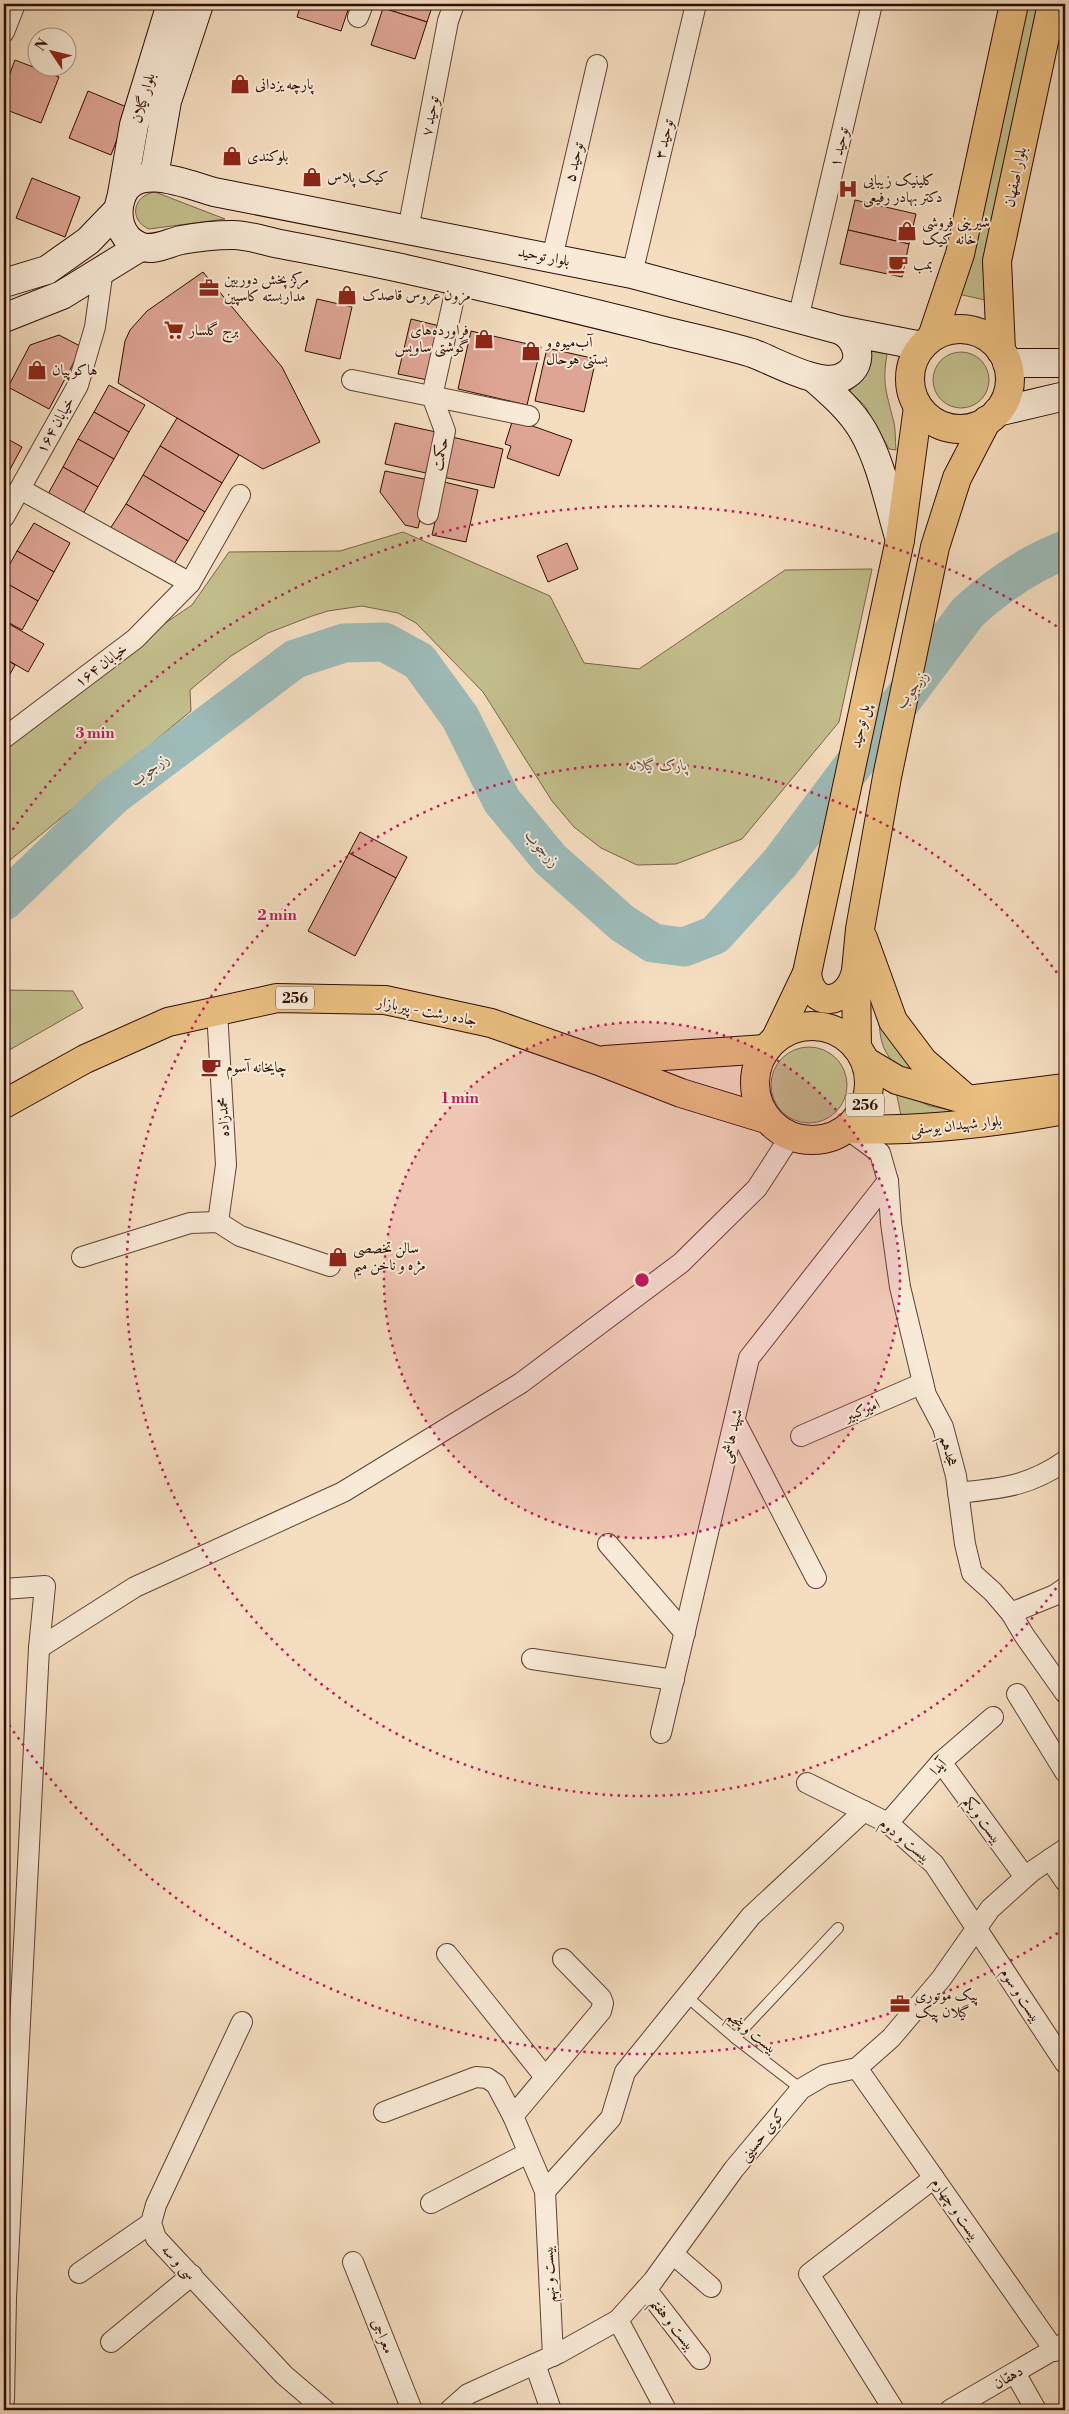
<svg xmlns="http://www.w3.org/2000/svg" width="1069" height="2414" font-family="'Libre Bodoni',Amiri,serif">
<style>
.green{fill:#c3bf8d;stroke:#776648}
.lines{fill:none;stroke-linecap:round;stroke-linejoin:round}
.river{stroke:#9dbbb8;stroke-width:39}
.building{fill:#dea594;stroke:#2b0d03}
.service-casing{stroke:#5e4132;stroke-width:12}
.minor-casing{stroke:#5e4132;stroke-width:22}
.secondary-casing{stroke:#2b0d03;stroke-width:30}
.primary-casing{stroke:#2b0d03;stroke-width:30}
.service{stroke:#f8ead6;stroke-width:10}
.minor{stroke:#f8ead6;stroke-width:20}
.secondary{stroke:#f8ead6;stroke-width:28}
.primary{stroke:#eabf80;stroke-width:28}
.ring{fill:none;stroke:#c2185b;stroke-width:2.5;stroke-dasharray:2.5 5}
.labels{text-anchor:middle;stroke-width:4;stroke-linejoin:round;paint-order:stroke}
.shield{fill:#f8ead6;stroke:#684f42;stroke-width:1}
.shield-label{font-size:14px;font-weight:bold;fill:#2b0d03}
.poi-label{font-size:15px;fill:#2b0d03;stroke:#f8ead6;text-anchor:start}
.street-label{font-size:15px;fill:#2b0d03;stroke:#f8ead6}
.park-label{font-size:15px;font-style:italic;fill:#604b33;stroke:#f8ead6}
.water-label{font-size:16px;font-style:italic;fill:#534a42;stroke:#f8ead6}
.centre{fill:#c2185b;stroke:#f8ead6;stroke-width:2.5}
.ring-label{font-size:15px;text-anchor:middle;font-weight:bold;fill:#c2185b;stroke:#f8ead6;stroke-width:4;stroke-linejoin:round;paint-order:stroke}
</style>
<rect width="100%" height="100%" fill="#f5dec0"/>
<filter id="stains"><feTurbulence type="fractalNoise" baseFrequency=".004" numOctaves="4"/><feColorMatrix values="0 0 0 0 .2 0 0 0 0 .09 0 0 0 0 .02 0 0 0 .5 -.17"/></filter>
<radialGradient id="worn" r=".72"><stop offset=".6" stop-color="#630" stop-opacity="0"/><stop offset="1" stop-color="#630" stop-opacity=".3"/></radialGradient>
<g class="green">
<path d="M1020,4H1048L985,300L958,294Z"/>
<path d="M155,192L225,219L149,229C128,220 133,195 155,192Z"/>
<path d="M870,351L887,354C882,383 886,391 893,419C896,428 895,440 896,450L889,449L865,406L850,391L865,372Z"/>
<circle cx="961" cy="380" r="28"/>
<path d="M403,532L550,596L584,663L639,669L785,570L872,569L839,722L742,839L676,864L637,865L601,848L574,827L552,801L483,692L416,623L398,613L362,606L328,611L312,616L268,633L231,656L190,690L191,711L4,865V743L152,632L192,605L229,552L340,551Z"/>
<path d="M4,990L73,991L83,1008L4,1053Z"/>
<path d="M879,1016L935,1083C897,1068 879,1062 879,1016Z"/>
<circle cx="809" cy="1085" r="38"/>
<path d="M896,1091L930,1106L975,1115L901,1116Z"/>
</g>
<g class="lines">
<path class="river" d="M4,901L113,796L295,659L344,643L384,642L419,661L460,717L502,801L550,859L622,923L653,943L684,947L715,935L780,863L968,612C998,585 1028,564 1065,550"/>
</g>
<g class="building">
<path d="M301,4H350L341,31L297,17Z"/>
<path d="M384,4H433L427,22L383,8Z"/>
<path d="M383,8L427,22L415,59L371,45Z"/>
<path d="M15,60L59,77L41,123L4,109V89Z"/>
<path d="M88,91L129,108L111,155L69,138Z"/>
<path d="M32,178L80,197L65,237L16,218Z"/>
<path d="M855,200L916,214L909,244L848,230Z"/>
<path d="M848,230L909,244L902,277L840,264Z"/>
<path d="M203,272L282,367L320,442L263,469L118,383L125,341L130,330L147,311Z"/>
<path d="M317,299L352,307L340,359L305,351Z"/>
<path d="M411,319L440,326L428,380L398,374Z"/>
<path d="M471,331L541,347L527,405L458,389Z"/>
<path d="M59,335L82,347L49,409L8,387L30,345Z"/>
<path d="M547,348L596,359L584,412L535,401Z"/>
<path d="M109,385L145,405L129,432L94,412Z"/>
<path d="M94,412L129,432L114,459L78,439Z"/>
<path d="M177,418L239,455L222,483L160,446Z"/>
<path d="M513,419L572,440L559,476L507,458L511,446L505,444Z"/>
<path d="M395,423L436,432L426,473L385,464Z"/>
<path d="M4,437L22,447L6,477L4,476Z"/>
<path d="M452,437L503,449L494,488L443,477Z"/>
<path d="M78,439L114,459L98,487L63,467Z"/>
<path d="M160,446L222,483L205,512L143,475Z"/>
<path d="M63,467L98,487L83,514L48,494Z"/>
<path d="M385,471L429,480L418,528L405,525L380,492Z"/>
<path d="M143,475L205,512L188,541L126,504Z"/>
<path d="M444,482L478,490L466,542L432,535Z"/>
<path d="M126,504L188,541L171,569L108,532Z"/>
<path d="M34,523L70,543L54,572L17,551Z"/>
<path d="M567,543L578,569L548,582L537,556Z"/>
<path d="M17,551L54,572L38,601L4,582V575Z"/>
<path d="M4,582L38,601L22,630L4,620Z"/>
<path d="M4,621L44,644L28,672L4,658Z"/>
<path d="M4,658L15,665L4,685Z"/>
<path d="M360,832L407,857L396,878L349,853Z"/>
<path d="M349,853L396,878L355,956L308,931Z"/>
</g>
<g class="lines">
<defs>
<g id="service">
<path d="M686,1996L735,2038L801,2089"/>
<path d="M735,2038L838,1928"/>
</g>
<g id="minor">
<path d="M358,17L363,4"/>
<path d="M4,32L15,4"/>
<path d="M408,230L448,21L454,4"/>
<path d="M552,258L597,65"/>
<path d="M632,274L696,4"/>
<path d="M798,319L872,4"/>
<path d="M352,380L529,416"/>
<path d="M20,489L190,583"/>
<path d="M428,514L445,431L432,396L458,280"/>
<path d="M4,517L78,385L95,327L103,269"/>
<path d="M4,738L135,639L190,583L240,495"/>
<path d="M217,1011L226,1165L218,1222"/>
<path d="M847,1129L880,1153L888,1181L891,1223L900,1287L926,1395L943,1427L956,1476L965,1544L972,1573L993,1592L1011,1613L1024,1635L1065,1693"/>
<path d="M82,1257L190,1223L218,1222L240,1236L330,1266"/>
<path d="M735,1421L816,1578"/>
<path d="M801,1436L923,1383"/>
<path d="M958,1493C1001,1488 1028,1487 1065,1461"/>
<path d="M608,1544L685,1633"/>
<path d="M4,1589L45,1586L39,1648L6,2298L4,2400"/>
<path d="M1011,1613L1055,1595L1065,1588"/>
<path d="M39,1648L135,1587L343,1492L521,1383L681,1263L757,1188L790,1137"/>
<path d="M532,1659L674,1680"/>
<path d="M1017,1694L1065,1772"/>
<path d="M661,1733L749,1358L888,1181"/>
<path d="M941,1762L1025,1877"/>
<path d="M807,1783L888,1823L934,1864L1065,2063"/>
<path d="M888,1823L941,1762L993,1717"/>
<path d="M1050,1859L1065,1881"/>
<path d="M447,1954L545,2077"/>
<path d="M242,2022L156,2205L151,2223L156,2238L284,2375L325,2410"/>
<path d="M857,2068L1055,2351"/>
<path d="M384,2112L476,2077L487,2078L496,2084L513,2116L545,2191L553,2356"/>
<path d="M513,2116L601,2011L603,2003L601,1998L563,1959"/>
<path d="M545,2191L611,2118L625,2072L751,1916L864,1811"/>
<path d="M431,2203L528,2153"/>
<path d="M673,2254L711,2287"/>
<path d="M353,2262L412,2410"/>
<path d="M79,2273L151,2223"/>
<path d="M646,2289L700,2359"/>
<path d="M618,2320L666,2410"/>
<path d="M111,2342L192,2275"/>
<path d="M535,2364L551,2410"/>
<path d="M1015,2373L1036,2410"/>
<path d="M450,2410L468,2394L559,2353L618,2320L653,2281L734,2169L801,2089L825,2075L857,2068L891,2038L941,1979L990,1909L1031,1872L1065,1849"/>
<path d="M894,2410L809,2274L934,2178"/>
<path d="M950,2410L1065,2343"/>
</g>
<g id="secondary">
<path d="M154,176L167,101L199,4"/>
<path d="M122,194L134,125L171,4"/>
<path d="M4,283L47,270L88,241L117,211"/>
<path d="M4,318L62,295L140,247"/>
<path d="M840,330C858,339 865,363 846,375C824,391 775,361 752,353C716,342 678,335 641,325C560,305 478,285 396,267C357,259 318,251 280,244C265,241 248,235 233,235C216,235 197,237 181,240C168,243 153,252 139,246C120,238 115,216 121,198C133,160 189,185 214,192L632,274L840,330L922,346"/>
<path d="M1007,363H1065"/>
<path d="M814,378C832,394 851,410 863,431C882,464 889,505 900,540"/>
<path d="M997,412L1065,396"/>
</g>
<g id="primary">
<circle cx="960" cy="379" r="50"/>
<path d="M932,337L960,254L1014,4"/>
<path d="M1001,351L997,261L1052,4"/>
<path d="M863,938L893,1021L923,1061L962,1095"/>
<path d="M807,973C811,1010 848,1006 856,971"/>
<circle cx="812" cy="1083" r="57"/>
<path d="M776,1038L807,973L900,540L918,407"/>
<path d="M857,1048L856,971L860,929L887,777L935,547L957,478L987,420"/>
<path d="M605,1060L766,1049"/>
<path d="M865,1061L897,1080L967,1100L1065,1088"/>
<path d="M4,1104L85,1059L168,1022L277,998L385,1000L491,1023L599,1061L681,1093L766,1119"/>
<path d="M847,1129C920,1132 993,1123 1065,1110"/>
</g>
</defs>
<use href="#service" class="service-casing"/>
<use href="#minor" class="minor-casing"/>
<use href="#secondary" class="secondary-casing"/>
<use href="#primary" class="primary-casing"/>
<use href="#service" class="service"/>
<use href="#minor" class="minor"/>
<use href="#secondary" class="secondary"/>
<use href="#primary" class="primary"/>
</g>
<circle cx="642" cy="1280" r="258" fill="#c2185b" fill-opacity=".12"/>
<g class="ring">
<circle cx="642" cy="1280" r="258"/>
<path d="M1065 1576A516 516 0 1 1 1065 984"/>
<path d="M1064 1929A774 774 0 0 1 4 1718M4 842A774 774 0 0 1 1064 631"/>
</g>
<defs>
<symbol id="shop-bare" viewBox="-9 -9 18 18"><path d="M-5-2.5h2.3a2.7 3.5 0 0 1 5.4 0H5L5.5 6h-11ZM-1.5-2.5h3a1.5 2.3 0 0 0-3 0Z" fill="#8f2418" stroke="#f8ead6" stroke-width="2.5" paint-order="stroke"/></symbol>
<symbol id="hospital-bare" viewBox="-9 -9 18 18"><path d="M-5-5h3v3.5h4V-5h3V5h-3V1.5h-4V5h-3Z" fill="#8f2418" stroke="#f8ead6" stroke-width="2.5" paint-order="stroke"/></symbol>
<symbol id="cafe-bare" viewBox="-9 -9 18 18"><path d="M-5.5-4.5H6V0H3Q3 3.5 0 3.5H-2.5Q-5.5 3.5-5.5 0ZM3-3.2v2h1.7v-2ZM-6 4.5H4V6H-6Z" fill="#8f2418" stroke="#f8ead6" stroke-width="2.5" paint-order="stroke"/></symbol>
<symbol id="office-bare" viewBox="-9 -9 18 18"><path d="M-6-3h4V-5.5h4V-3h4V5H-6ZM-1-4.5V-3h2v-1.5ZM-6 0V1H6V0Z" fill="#8f2418" stroke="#f8ead6" stroke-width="2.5" paint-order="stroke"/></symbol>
<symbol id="supermarket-bare" viewBox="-9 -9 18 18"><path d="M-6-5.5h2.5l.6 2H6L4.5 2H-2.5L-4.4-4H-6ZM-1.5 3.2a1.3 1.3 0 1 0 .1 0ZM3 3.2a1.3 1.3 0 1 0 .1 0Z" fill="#8f2418" stroke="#f8ead6" stroke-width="2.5" paint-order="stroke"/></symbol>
</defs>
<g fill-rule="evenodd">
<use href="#shop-bare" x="226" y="70" width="28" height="28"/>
<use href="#shop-bare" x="218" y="142" width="28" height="28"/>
<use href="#shop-bare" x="298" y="163" width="28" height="28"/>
<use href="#hospital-bare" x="834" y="175" width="28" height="28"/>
<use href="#shop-bare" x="893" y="217" width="28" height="28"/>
<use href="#cafe-bare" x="884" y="250" width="28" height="28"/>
<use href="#office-bare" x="195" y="274" width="28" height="28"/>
<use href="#shop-bare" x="333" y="281" width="28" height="28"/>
<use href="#supermarket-bare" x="160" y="316" width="28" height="28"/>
<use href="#shop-bare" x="470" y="325" width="28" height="28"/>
<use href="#shop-bare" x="517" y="337" width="28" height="28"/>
<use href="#shop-bare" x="23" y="356" width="28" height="28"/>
<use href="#cafe-bare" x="197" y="1053" width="28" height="28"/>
<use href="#shop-bare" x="324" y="1243" width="28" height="28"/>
<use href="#office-bare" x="886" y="1990" width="28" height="28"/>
</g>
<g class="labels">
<g class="shield">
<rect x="276" y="986.5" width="38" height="23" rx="4"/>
<rect x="846" y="1093.5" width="38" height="23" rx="4"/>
</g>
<g class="shield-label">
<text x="295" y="1003">256</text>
<text x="865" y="1110">256</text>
</g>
<g class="poi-label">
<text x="255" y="89">پارچه یزدانی</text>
<text x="247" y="161">بلوکندی</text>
<text x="327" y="182">کیک پلاس</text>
<text x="863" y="185">کلینیک زیبایی<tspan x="863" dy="17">دکتر بهادر رفیعی</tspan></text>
<text x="922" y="227">شیرینی فروشی<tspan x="922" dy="17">خانه کیک</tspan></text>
<text x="913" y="269">بمب</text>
<text x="224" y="284">مرکز پخش دوربین<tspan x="224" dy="17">مداربسته کاسپین</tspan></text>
<text x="362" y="300">مزون عروس قاصدک</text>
<text x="189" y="335">برج گلسار</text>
<text x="469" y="335" text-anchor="end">فراورده‌های<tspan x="469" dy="17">گوشتی ساویس</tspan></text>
<text x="546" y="347">آب‌میوه و<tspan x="546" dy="17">بستنی هوحال</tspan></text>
<text x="52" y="375">هاکوپیان</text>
<text x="226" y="1072">چایخانه آسوم</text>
<text x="353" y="1253">سالن تخصصی<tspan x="353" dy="17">مژه و ناخن میم</tspan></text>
<text x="915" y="2000">پیک موتوری<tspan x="915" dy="17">گیلان پیک</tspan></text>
</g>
<g class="street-label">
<text transform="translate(143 98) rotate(-74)" y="5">بلوار گیلان</text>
<text transform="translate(430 116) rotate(-79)" y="5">توحید ۷</text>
<text transform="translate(664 139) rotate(-77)" y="5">توحید ۳</text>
<text transform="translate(839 147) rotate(-77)" y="5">توحید ۱</text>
<text transform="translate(574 162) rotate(-77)" y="5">توحید ۵</text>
<text transform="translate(1015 177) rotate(-78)" y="5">بلوار اصفهان</text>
<text transform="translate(544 256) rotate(11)" y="5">بلوار توحید</text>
<text transform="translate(55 425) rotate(-61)" y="5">۱۶۴ خیابان</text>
<text transform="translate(440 454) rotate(-79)" y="5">حکمت</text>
<text transform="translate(101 665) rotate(-37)" y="5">خیابان ۱۶۴</text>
<text transform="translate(860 726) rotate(-78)" y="5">پل توحید</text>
<text transform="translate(427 1011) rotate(11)" y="5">جاده رشت - پیربازار</text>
<text transform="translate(223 1117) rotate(-93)" y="5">محمدزاده</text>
<text transform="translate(956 1125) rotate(-6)" y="5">بلوار شهیدان یوسفی</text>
<text transform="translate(862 1410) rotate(-23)" y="5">امیرکبیر</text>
<text transform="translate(731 1436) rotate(-77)" y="5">شهید هاشمی</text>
<text transform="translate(949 1451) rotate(75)" y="5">هجدهم</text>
<text transform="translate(938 1767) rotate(-46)" y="5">آیدا</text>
<text transform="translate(983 1820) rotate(54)" y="5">بیست و یکم</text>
<text transform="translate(905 1840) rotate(39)" y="5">بیست و دوم</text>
<text transform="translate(1021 1995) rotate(57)" y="5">بیست و سوم</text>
<text transform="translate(752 2032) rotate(38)" y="5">بیست و پنجم</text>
<text transform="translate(762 2135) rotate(-50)" y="5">کوی حسینی</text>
<text transform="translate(956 2209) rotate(55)" y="5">بیست و چهارم</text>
<text transform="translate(179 2262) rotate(46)" y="5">سی و سه</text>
<text transform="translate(549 2274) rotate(-93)" y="5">بیست و نهم</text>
<text transform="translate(673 2324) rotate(52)" y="5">بیست و هفتم</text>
<text transform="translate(383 2336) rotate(68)" y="5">معراجی</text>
<text transform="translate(1008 2377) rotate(-30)" y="5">دهقان</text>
</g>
<g class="park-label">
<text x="658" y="770">پارک گیلانه</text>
</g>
<g class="water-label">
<text transform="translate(911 689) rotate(-53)" y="6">زرجوب</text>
<text transform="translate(149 769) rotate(-37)" y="6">زرجوب</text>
<text transform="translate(543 848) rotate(48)" y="6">زرجوب</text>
</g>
</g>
<circle cx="642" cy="1280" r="8" class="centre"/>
<g class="ring-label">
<text x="95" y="738">3 min</text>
<text x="277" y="920">2 min</text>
<text x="460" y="1103">1 min</text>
</g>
<rect width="1069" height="2414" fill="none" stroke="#f5dec0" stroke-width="20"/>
<rect x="5" y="5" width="1059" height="2404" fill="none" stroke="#2b0d03" stroke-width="2.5"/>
<rect x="10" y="10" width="1049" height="2394" fill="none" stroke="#2b0d03"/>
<g transform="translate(52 52) rotate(305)"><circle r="24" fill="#f8ead6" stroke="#a69282"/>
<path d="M0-4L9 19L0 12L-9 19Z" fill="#8f2418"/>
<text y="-8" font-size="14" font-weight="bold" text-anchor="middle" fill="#2b0d03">N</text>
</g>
<rect width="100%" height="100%" filter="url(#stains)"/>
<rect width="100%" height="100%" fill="url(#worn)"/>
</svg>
